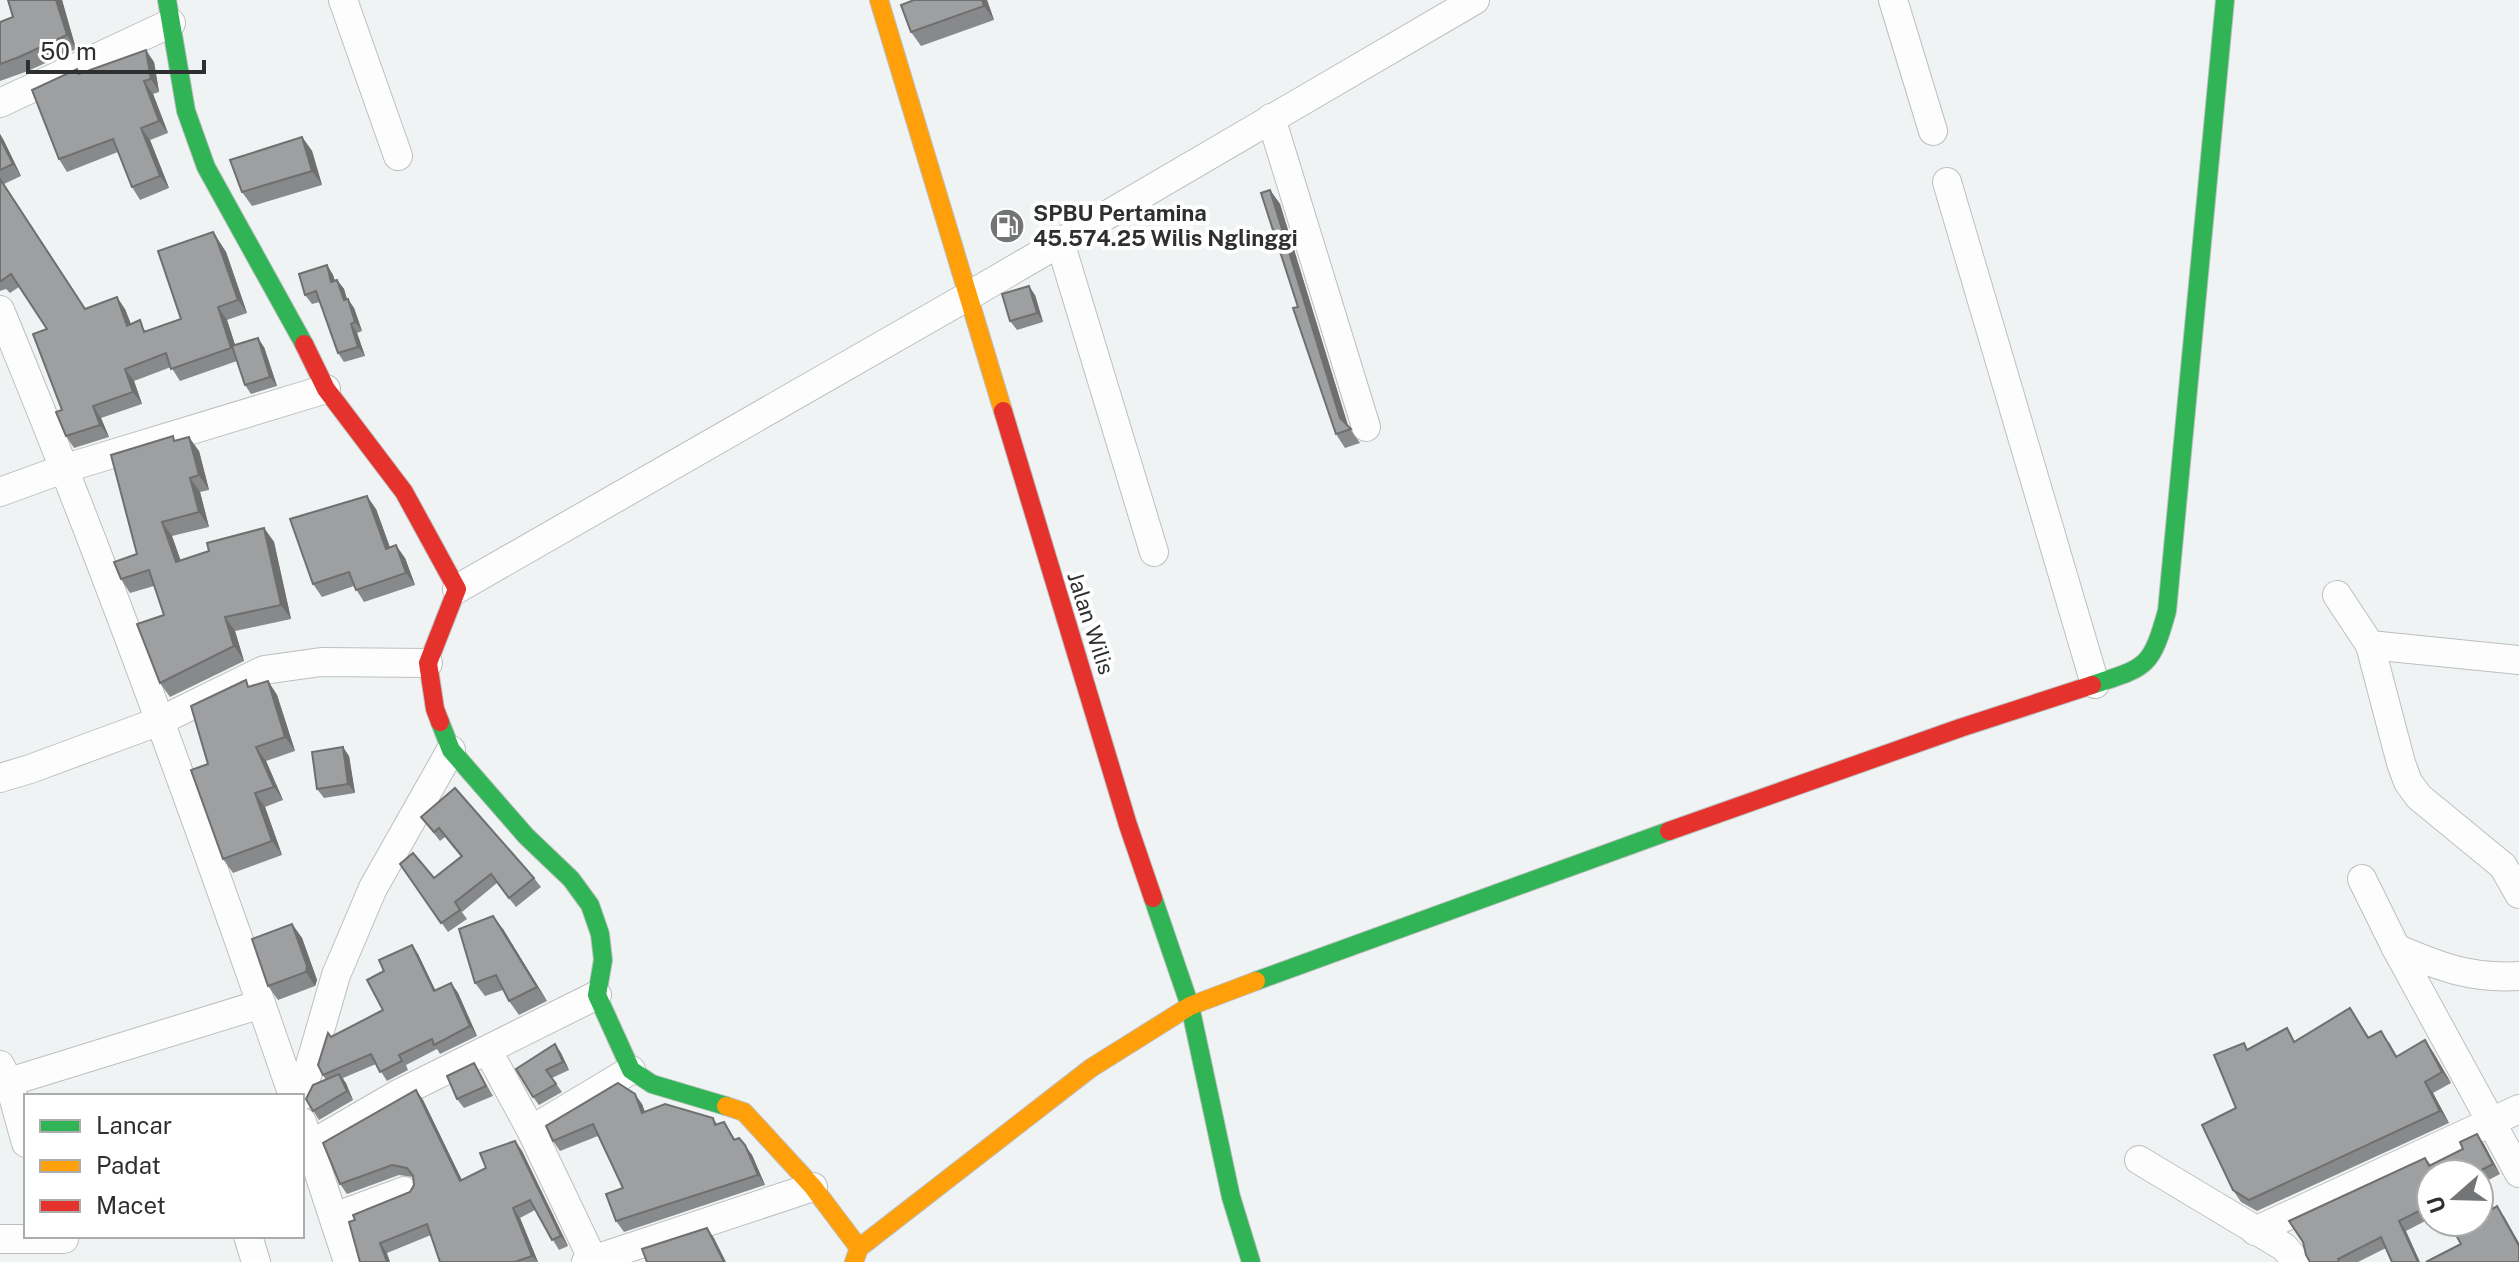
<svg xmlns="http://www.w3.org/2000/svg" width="2519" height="1262" font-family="'Public Sans',sans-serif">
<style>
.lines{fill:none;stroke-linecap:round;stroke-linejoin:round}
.street-casing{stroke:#bdbfbf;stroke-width:30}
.fast-casing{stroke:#bdbfbf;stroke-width:20}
.slow-casing{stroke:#bdbfbf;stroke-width:20}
.jam-casing{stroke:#bdbfbf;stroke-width:20}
.street{stroke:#fdfdfd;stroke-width:28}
.fast{stroke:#30b455;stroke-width:18}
.slow{stroke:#ff9f0a;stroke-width:18}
.jam{stroke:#e5322d;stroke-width:18}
.wall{fill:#88898a}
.shaded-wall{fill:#6f6f70}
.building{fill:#9e9fa0;stroke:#6f6f70;stroke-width:2}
.labels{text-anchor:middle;stroke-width:8;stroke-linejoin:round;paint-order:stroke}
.poi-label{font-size:22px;font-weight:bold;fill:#2e2f30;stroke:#fff;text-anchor:start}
.street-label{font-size:22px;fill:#2e2f30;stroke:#fff}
</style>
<rect width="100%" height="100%" fill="#f0f3f4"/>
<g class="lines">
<defs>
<g id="street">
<path d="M343,0L398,156"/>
<path d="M1893,0L1933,131"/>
<path d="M0,103L171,23"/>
<path d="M1271,118L1366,427"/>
<path d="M1947,182L2095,684"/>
<path d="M1060,242L1154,552"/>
<path d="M0,310C107,568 202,831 293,1096"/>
<path d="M0,492L66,468L326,389"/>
<path d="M457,589L970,295L1475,0"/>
<path d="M2337,595L2370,645L2519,660"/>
<path d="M2370,645L2401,763L2408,782L2419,797L2503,866L2519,894"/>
<path d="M0,778L30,769L160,721L264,670L321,662L428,663"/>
<path d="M2362,879L2396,948L2519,1173"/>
<path d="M2396,948C2440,967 2471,979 2519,976"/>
<path d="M488,1051L531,1130L594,1262"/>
<path d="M0,1065L9,1082L26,1143"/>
<path d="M9,1082L261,1004"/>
<path d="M301,1096L336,975L373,888L451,750"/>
<path d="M302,1122L348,1262"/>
<path d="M531,1130L631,1070"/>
<path d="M310,1145L398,1094L597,995"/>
<path d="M2139,1160L2284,1247L2297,1262"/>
<path d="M334,1217L404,1191"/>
<path d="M2255,1231L2519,1109"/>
<path d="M248,1236L256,1262"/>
<path d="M0,1239H64"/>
<path d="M586,1262L813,1187"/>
</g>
<g id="fast">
<path d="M167,0L186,111L206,167L304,344"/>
<path d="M2092,685C2147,667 2151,668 2167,611L2225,0"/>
<path d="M440,722L451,750L526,836L571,879L590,905L600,934L603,960L597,995L631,1070L652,1084L726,1106"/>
<path d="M1153,898L1190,1006L1231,1197L1251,1262"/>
<path d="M1256,981L1669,831"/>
</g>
<g id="slow">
<path d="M879,0L1003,411"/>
<path d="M726,1106L744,1112L813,1187L859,1248"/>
<path d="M854,1262L859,1248L1091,1068L1190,1006L1256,981"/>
</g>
<g id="jam">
<path d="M304,344L326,389L404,492L457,589L428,663L435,709L440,722"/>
<path d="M1003,411L1128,825L1153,898"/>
<path d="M1669,831L1960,728L2092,685"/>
</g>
</defs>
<use href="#street" class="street-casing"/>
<use href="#fast" class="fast-casing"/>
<use href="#slow" class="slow-casing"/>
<use href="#jam" class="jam-casing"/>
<use href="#street" class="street"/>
<use href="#fast" class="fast"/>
<use href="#slow" class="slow"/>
<use href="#jam" class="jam"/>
</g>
<g class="wall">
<path d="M8,0H62L76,49L28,71L0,81V22L13,17Z"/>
<path d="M987,0L994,20L921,46L911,32Z"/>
<path d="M154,62L159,92L153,94L168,133L150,140L169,188L140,200L132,187L118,152L67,172L59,159L80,73Z"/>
<path d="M0,134L4,141L21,176L4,184L85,308L125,309L131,324L147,331L181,319L213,232L226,252L247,313L227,320L235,345L264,347L277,386L251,394L245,385L237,361L180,381L171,367L134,381L142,404L101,418L109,437L74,448L66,436L47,329L19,287L10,293L6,289L0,291Z"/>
<path d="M302,137L312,151L322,185L252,206L242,192Z"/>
<path d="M1270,190L1280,204L1348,426L1360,443L1345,448L1336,434L1298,307Z"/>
<path d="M327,265L333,275L335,281L337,280L344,289L347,299L354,308L362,331L357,333L365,356L344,362L338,353L320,302L312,304L305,295Z"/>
<path d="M1035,295L1043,322L1017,330L1010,321Z"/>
<path d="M176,440L199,451L209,490L200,492L209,527L172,536L181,561L209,551L264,528L274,542L291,619L235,631L244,661L170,697L160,683L164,615L154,586L130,593L121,579L137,554Z"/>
<path d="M376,509L390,548L405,558L415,585L364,602L354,586L322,597L313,584Z"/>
<path d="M268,681L277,695L295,751L266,761L283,800L265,807L282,855L233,873L223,859L208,764L251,686Z"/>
<path d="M349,756L355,793L324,798L317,789Z"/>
<path d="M421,817L534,878L541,887L516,907L497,883L462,912L467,919L448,932L400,864L434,878L461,857L445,837L440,841Z"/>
<path d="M292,924L302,938L317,980L315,986L278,1000L268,986Z"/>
<path d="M503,929L547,1001L519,1015L509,1001L503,990L485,996L475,983Z"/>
<path d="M412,945L418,954L435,990L451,983L458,993L477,1036L440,1054L437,1049L406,1065L408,1070L387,1081L376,1064L343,1078L353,1100L319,1120L306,1099L326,1080L323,1075L331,1037L383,1010L384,971Z"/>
<path d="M2350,1008L2369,1037L2389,1042L2397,1056L2433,1052L2451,1083L2433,1093L2449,1123L2257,1211L2241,1202L2233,1190L2236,1108L2248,1050L2296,1041Z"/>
<path d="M555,1044L561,1053L569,1070L552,1078L562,1092L539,1105L533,1097Z"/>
<path d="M474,1063L493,1096L464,1108L457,1099Z"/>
<path d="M416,1090L423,1100L462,1180L486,1168L515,1141L522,1151L568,1246L559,1250L535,1210L520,1218L538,1262H440L431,1235L387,1253L360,1262L410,1192L414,1185L413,1177L399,1175L347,1194L340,1184Z"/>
<path d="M642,1104L645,1112L713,1118L717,1124L724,1122L735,1139L752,1155L765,1185L624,1232L616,1221L623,1188L598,1136L560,1151L553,1141Z"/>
<path d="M2477,1134L2500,1174L2481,1184L2494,1208L2504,1216L2519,1243V1262L2461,1244L2479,1222V1174H2431V1218L2406,1231L2386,1248L2358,1262H2310L2425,1158L2431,1165L2463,1149Z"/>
</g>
<g class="shaded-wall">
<path d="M56,0H62L76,49L67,35Z"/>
<path d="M982,0H987L994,20L984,6Z"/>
<path d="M146,50L154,62L159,92L151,79Z"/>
<path d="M144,81L153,94L168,133L159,121Z"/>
<path d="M141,128L150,140L169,188L160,176Z"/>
<path d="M0,134L4,141L21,176L13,164L0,138Z"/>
<path d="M302,137L312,151L322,185L312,171Z"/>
<path d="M1270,190L1280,204L1350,432L1340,418Z"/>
<path d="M213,232L226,252L247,313L238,300Z"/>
<path d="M327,265L333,275L338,291L331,282Z"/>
<path d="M337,280L344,289L350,310L344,300Z"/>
<path d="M1029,286L1035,295L1043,322L1037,313Z"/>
<path d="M117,297L125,309L136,338L127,326Z"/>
<path d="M348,299L354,308L362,331L355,322Z"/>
<path d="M218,307L227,320L240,360L231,348Z"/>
<path d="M351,324L357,333L365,356L358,347Z"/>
<path d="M258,338L264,347L277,386L270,377Z"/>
<path d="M125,369L134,381L142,404L133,392Z"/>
<path d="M93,406L101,418L109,437L100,425Z"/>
<path d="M189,437L199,451L209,490L199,475Z"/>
<path d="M190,478L200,492L209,527L199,512Z"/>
<path d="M367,496L376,509L395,561L386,549Z"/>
<path d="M162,522L172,536L186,577L176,562Z"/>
<path d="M264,528L274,542L291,619L281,605Z"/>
<path d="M396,545L405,558L415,585L406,573Z"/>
<path d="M225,617L235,631L244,661L234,646Z"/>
<path d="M268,681L277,695L295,751L285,737Z"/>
<path d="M256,747L266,761L283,800L274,787Z"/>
<path d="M343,747L349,756L355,793L348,784Z"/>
<path d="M255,793L265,807L282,855L272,841Z"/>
<path d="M493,916L503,929L547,1001L537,987Z"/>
<path d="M292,924L302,938L317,980L315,986L306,972Z"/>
<path d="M412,945L418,954L440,1000L434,991Z"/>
<path d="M451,983L458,993L477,1036L470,1026Z"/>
<path d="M2425,1040L2433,1052L2451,1083L2442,1072Z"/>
<path d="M555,1044L561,1053L569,1070L563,1062Z"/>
<path d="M339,1074L346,1083L353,1100L347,1091Z"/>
<path d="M2425,1082L2433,1093L2449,1123L2440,1111Z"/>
<path d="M416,1090L423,1100L467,1191L460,1181Z"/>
<path d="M635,1094L642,1104L649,1124L642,1113Z"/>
<path d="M2477,1134L2484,1144L2500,1174L2493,1164Z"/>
<path d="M515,1141L522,1151L568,1246L561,1236Z"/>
<path d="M745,1145L752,1155L765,1185L758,1175Z"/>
<path d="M2479,1181L2500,1219L2493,1209Z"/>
<path d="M2497,1206L2519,1243V1246Z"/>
<path d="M513,1208L520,1218L538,1262L532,1256Z"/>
<path d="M2399,1221L2406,1231L2420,1262H2418Z"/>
<path d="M707,1228L714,1238L726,1262H724Z"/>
<path d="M380,1243L387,1253L390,1262H387Z"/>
</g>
<g class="building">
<path d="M8,0H56L67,35L19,57L0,64V22L13,17Z"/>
<path d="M914,0H982L984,6L911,32L901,5Z"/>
<path d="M146,50L151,79L144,81L159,121L141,128L160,176L132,187L113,139L59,159L32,90L77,69L79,74Z"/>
<path d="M302,137L312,171L242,192L230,160Z"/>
<path d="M0,138L13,164L0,170Z"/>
<path d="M0,179L85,309L117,297L127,326L140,320L144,332L181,319L158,251L213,232L217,240L238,300L218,307L231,348L171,369L166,353L125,369L133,392L93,406L100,425L66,436L56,412L62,410L33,334L47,329L11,274L1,281L0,279Z"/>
<path d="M1270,190L1340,418L1351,429L1336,434L1293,308L1298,307L1261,193Z"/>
<path d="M327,265L331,282L337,280L344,300L348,299L355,322L351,324L358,347L338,353L316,291L305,295L299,274Z"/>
<path d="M1029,286L1037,313L1010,321L1002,294Z"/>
<path d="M258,338L270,377L245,385L232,346Z"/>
<path d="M173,436L174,441L189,437L199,475L190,478L199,512L162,522L176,562L209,551L207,543L264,528L281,605L225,617L234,646L160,683L137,624L164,615L149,570L121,579L114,562L137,554L111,455Z"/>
<path d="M367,496L386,549L396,545L406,573L356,590L349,572L313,584L290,519Z"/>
<path d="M246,680L248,687L268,681L285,737L256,747L274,787L255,793L272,841L223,859L191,770L208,764L191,706Z"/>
<path d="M343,747L348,784L317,789L312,752Z"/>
<path d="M455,788L534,878L509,898L491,874L455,902L460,910L441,923L400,864L413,853L434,878L462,856L439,828L434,832L421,817Z"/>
<path d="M493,916L537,987L509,1001L496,975L475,983L459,929Z"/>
<path d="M292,924L307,966L306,972L268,986L252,939Z"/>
<path d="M412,945L434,991L451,983L470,1026L434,1045L432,1039L399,1055L402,1061L380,1072L371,1054L323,1075L318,1065L328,1033L331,1037L383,1010L367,980L384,971L379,960Z"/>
<path d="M2350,1008L2368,1038L2381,1031L2396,1057L2425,1040L2442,1072L2425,1082L2440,1111L2249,1200L2233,1190L2202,1125L2236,1108L2214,1055L2244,1043L2247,1050L2287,1028L2294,1042Z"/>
<path d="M555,1044L563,1062L546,1070L556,1084L533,1097L516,1069Z"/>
<path d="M474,1063L486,1086L457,1099L447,1076Z"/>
<path d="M339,1074L347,1091L313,1111L306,1099L313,1085Z"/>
<path d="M618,1083L635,1094L642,1113L665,1104L713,1118L715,1125L724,1122L734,1140L739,1138L745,1145L758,1175L616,1221L606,1194L623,1188L593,1124L553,1141L546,1126Z"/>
<path d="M416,1090L460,1181L486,1168L480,1153L515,1141L561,1236L552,1240L530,1200L513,1208L532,1256L515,1262H440L427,1224L380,1243L387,1262H360L349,1222L355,1220L353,1215L410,1192L414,1185L413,1176L407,1168L392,1165L340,1184L323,1143Z"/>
<path d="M2477,1134L2493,1164L2474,1174H2431V1205L2399,1221L2418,1262H2392L2381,1237L2338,1259L2339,1262H2310L2306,1255L2303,1242L2289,1221L2425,1158L2429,1166L2463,1149L2460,1142Z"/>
<path d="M2479,1183L2493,1209L2497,1206L2519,1246V1262H2426L2461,1244L2449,1222H2479Z"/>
<path d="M707,1228L724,1262H647L642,1249Z"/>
</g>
<defs>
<symbol id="fuel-disc" viewBox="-11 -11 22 22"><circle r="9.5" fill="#727475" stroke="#fff"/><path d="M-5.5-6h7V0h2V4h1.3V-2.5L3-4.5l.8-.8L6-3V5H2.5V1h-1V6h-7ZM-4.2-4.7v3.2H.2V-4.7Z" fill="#fff"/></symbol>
</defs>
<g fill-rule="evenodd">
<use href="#fuel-disc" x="987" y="206" width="40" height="40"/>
</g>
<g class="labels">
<g class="poi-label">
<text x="1033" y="221">SPBU Pertamina<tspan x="1033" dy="25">45.574.25 Wilis Nglinggi</tspan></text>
</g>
<g class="street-label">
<text transform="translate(1091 623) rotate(72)" y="8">Jalan Wilis</text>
</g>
</g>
<rect x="24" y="1094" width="280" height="144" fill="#ffffff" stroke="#abacac" stroke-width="2"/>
<rect x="40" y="1120" width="40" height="12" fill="#30b455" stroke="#abacac" stroke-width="2"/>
<text x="96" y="1134" font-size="24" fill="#2e2f30">Lancar</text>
<rect x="40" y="1160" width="40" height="12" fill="#ff9f0a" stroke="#abacac" stroke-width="2"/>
<text x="96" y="1174" font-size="24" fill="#2e2f30">Padat</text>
<rect x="40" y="1200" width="40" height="12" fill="#e5322d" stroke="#abacac" stroke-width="2"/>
<text x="96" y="1214" font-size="24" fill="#2e2f30">Macet</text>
<g transform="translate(2455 1198) rotate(250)"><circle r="38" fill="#ffffff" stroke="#abacac" stroke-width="2"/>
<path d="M0-6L14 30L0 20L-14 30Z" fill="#727475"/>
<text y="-12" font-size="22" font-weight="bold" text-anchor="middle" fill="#2e2f30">U</text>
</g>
<path d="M28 60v12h176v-12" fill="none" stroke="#2e2f30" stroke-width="4"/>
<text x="40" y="60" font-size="24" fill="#2e2f30" stroke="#ffffff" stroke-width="6" paint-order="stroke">50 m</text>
</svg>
